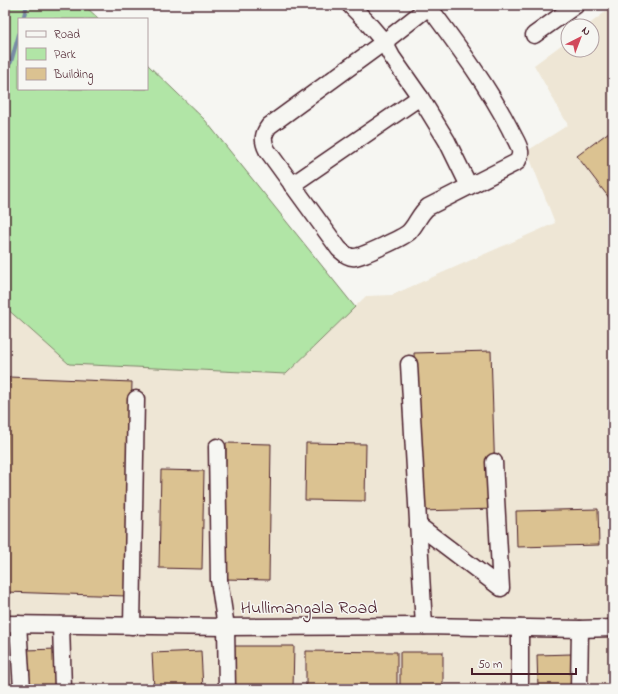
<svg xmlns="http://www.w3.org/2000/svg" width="618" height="694" font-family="'Indie Flower',sans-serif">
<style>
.built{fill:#eee6d5}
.green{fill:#b1e5a6;stroke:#7e8268}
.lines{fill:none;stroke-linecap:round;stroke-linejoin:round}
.stream{stroke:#798ca6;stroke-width:4}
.building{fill:#dbc291;stroke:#4a1f2b}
.minor-casing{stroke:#4a1f2b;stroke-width:19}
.minor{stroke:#f6f6f2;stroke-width:16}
.labels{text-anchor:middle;stroke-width:3;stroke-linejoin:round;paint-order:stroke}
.street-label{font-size:18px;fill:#4a1f2b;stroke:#f6f6f2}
</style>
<rect width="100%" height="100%" fill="#f6f6f2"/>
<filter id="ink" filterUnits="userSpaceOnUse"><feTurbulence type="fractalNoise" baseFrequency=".025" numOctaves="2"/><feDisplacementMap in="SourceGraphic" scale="8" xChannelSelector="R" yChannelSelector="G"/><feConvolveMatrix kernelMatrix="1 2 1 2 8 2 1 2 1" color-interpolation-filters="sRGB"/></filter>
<g filter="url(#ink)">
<path class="built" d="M613,6V689H5V307L69,364L286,374L366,296L392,295L555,223L527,151L568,125L534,65L568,40V50H592V26H587Z"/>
<path class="green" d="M5,5H84L99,19H19V89H147V64L205,120L355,307L286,374L69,364L5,307Z"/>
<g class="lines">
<g class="stream">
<path d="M23,19L27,5"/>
<path d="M5,68L11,62L19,34"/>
</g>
</g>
<g class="building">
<path d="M613,129V203L577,156Z"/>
<path d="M491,351L496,509L419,511L414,353Z"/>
<path d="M9,377L132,382L126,596L5,592V529Z"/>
<path d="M226,443L271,444L269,580L224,579Z"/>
<path d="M306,443L366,444L365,501L305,500Z"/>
<path d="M161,470L204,471L202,569L159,568Z"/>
<path d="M598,509L599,545L517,547L516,511Z"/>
<path d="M234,646H294L293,689H234Z"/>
<path d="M57,649L58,689H27L26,650Z"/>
<path d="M201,651L203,689H154L152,653Z"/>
<path d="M306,651L397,652V689H306Z"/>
<rect x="400" y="652" width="43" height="37"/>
<path d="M571,654L572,689H538L537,655Z"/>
</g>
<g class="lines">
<defs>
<g id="minor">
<path d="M350,5L366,21L384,42L392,57L420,97L447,141L469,186"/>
<path d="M429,7C458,46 488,86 510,129C513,136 519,144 520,151C521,156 519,158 517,162L428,207C419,214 417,224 409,232C404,237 363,256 355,257C348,258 344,253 339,249L267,150C262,140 263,134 269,126L384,42L431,5"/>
<path d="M534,35L576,5"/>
<path d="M292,185L420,97"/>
<path d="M409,364L424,626"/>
<path d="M217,447L219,580L226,627L227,689"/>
<path d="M418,525L501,588L494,462"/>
<path d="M5,624L226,627L424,626L580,629L613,628"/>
<path d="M18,624L22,689"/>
<path d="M61,625L63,689"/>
<path d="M132,626L136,399"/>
<path d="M520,628V689"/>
<path d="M579,689L580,629"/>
</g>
</defs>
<use href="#minor" class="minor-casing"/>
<use href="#minor" class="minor"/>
</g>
</g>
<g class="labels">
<g class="street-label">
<text x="309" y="613">Hullimangala Road</text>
</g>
</g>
<rect width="618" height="694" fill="none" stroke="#f6f6f2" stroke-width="20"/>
<rect x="10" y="10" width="598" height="674" fill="none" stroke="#4a1f2b" stroke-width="1.5" filter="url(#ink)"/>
<rect x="18" y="18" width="130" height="72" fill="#f6f6f2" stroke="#b1a0a2"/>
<rect x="26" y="31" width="20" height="6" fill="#f6f6f2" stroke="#b1a0a2"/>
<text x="54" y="38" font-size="12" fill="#4a1f2b">Road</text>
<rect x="26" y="48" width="20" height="12" fill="#b1e5a6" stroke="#b1a0a2"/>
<text x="54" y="58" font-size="12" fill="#4a1f2b">Park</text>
<rect x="26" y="68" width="20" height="12" fill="#dbc291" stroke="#b1a0a2"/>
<text x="54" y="78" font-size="12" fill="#4a1f2b">Building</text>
<g transform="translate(580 38) rotate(42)"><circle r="19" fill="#f6f6f2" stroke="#b1a0a2"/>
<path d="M0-3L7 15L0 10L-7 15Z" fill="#d1495b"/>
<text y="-6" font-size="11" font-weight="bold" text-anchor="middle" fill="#4a1f2b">N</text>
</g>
<path d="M472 668v6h104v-6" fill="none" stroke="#4a1f2b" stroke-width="2"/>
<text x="478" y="668" font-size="12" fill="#4a1f2b" stroke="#f6f6f2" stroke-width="3" paint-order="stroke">50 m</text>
</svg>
